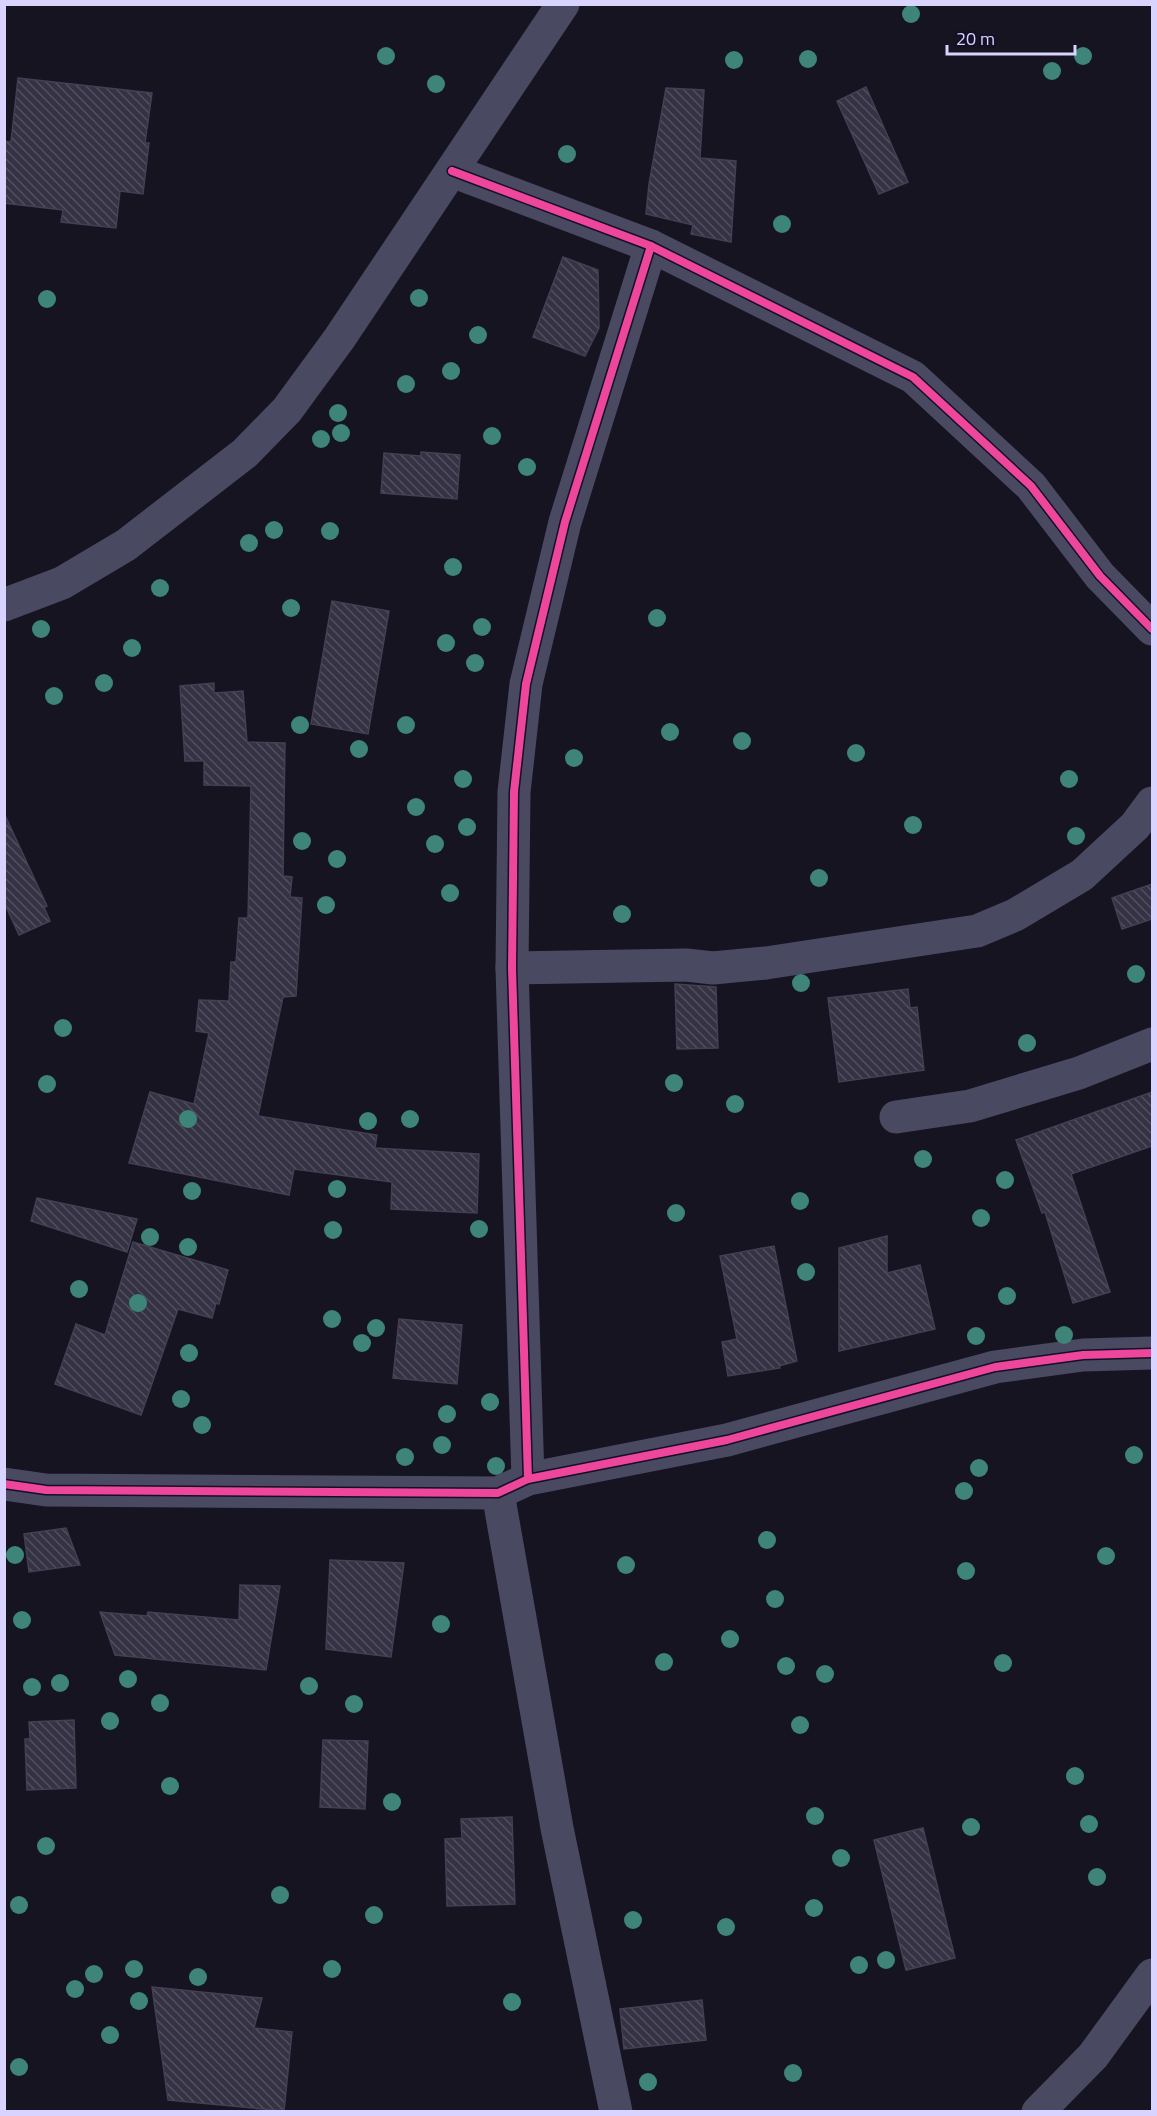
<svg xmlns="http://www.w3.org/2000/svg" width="1157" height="2116" font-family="'Titillium Web',sans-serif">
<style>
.building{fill:url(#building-back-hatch);stroke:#433f54;stroke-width:1.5}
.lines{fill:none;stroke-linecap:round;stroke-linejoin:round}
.minor{stroke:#4a4962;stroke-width:33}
.cycleway-casing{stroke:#130f26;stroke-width:11}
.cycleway{stroke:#ed469a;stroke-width:8}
.tree{fill:#3e8478}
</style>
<defs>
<pattern id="building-back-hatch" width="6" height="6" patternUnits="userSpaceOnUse" patternTransform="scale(1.5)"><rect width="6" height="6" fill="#343243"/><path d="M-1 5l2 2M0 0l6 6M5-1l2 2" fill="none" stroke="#514f5f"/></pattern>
</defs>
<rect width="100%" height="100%" fill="#161421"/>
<g class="building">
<path d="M18,78L152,93L145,143H149L143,194L120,191L116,228L61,222L63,210L4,203V141L11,142Z"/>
<path d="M866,87L908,182L879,194L837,101Z"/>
<path d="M666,88L704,90L700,158L736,161L731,242L691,234L693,225L646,214L649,184Z"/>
<path d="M563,257L598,270L599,328L585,356L533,337Z"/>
<path d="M421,452L460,455L457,499L381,493L384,453L421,456Z"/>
<path d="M332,601L389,611L368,734L311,724Z"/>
<path d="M214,683V693L243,691L247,742L285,743L283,876L292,877L290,897L302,898L296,996L283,997L258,1116L377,1135L375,1148L479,1154L477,1213L391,1209L392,1182L294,1169L289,1195L129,1163L150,1092L194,1104L209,1033L196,1031L199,1000L229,1001L231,962H236L239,918H248L251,786L204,785V761H185L180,686Z"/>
<path d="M4,813L47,906L44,907L50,921L19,935L4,902Z"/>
<path d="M1152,884V919L1122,929L1112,898Z"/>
<path d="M675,984L716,987L718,1048L677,1049Z"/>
<path d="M908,989L910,1008L917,1007L924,1070L839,1082L828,998Z"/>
<path d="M1152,1092V1146L1071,1174L1110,1292L1073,1303L1045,1212L1042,1213L1016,1140Z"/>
<path d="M37,1198L137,1219L127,1252L31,1221Z"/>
<path d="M887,1236V1273L920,1265L935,1329L839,1351V1248Z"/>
<path d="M133,1242L228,1270L219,1304L216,1303L212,1318L178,1309L141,1415L55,1384L76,1324L105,1335Z"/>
<path d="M774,1246L797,1361L779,1366L780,1368L728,1376L722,1342L737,1339L720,1256Z"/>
<path d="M399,1319L462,1325L457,1384L393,1378Z"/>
<path d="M66,1528L80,1565L29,1572L24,1534Z"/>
<path d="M330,1560L404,1563L391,1657L326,1649Z"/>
<path d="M240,1585L280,1586L266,1670L115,1655L100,1612L147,1616L148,1612L239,1620Z"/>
<path d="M74,1720L76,1788L27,1790L25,1739H30L29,1722Z"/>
<path d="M323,1740L368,1741L365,1809L320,1807Z"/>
<path d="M512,1817L515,1904L447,1906L445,1839L462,1838L461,1819Z"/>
<path d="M923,1828L955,1958L906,1970L874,1840Z"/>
<path d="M152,1987L262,1998L254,2028L292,2032L284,2111L168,2100Z"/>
<path d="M702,2000L706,2040L624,2049L620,2009Z"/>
</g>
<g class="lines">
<g class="minor">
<path d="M452,171L651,246L913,377L1031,486L1100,576L1152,629"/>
<path d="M4,605L62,583L126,545L245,453L287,410L339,339L563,4"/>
<path d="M512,968L686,965L713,968L766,963L977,931L1015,915L1082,875L1135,826L1152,803"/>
<path d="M896,1117L970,1106L1079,1073L1152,1044"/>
<path d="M528,1479L512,968L514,792L526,684L565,522L651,246"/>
<path d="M4,1484L46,1490L498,1493L528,1479L727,1440L995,1367L1083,1355L1152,1353"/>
<path d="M498,1493L557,1828L616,2112"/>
<path d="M1038,2112L1093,2056L1152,1975"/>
</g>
<defs>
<g id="cycleway">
<path d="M452,171L651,246L913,377L1031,486L1100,576L1152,629"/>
<path d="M528,1479L512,968L514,792L526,684L565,522L651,246"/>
<path d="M4,1484L46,1490L498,1493L528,1479L727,1440L995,1367L1083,1355L1152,1353"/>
</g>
</defs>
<use href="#cycleway" class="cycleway-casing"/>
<use href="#cycleway" class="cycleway"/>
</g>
<g class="tree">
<circle cx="911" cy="14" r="9"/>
<circle cx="386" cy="56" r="9"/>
<circle cx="1083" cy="56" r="9"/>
<circle cx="808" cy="59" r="9"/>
<circle cx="734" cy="60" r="9"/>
<circle cx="1052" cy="71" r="9"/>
<circle cx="436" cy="84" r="9"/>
<circle cx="567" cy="154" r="9"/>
<circle cx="782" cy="224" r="9"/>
<circle cx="419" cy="298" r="9"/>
<circle cx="47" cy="299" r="9"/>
<circle cx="478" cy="335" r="9"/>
<circle cx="451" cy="371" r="9"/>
<circle cx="406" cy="384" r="9"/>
<circle cx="338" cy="413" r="9"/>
<circle cx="341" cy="433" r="9"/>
<circle cx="492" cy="436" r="9"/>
<circle cx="321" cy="439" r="9"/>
<circle cx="527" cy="467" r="9"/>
<circle cx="274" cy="530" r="9"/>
<circle cx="330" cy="531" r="9"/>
<circle cx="249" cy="543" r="9"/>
<circle cx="453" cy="567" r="9"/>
<circle cx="160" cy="588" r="9"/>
<circle cx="291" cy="608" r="9"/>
<circle cx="657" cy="618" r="9"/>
<circle cx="482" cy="627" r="9"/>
<circle cx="41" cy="629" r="9"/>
<circle cx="446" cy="643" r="9"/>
<circle cx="132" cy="648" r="9"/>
<circle cx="475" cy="663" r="9"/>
<circle cx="104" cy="683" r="9"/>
<circle cx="54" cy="696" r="9"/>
<circle cx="300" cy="725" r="9"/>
<circle cx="406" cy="725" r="9"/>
<circle cx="670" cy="732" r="9"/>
<circle cx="742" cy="741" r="9"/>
<circle cx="359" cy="749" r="9"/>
<circle cx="856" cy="753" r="9"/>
<circle cx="574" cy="758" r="9"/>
<circle cx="463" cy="779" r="9"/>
<circle cx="1069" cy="779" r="9"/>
<circle cx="416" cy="807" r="9"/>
<circle cx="913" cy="825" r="9"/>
<circle cx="467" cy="827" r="9"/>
<circle cx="1076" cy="836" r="9"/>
<circle cx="302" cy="841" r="9"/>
<circle cx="435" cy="844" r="9"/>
<circle cx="337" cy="859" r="9"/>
<circle cx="819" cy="878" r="9"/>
<circle cx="450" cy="893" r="9"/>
<circle cx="326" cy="905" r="9"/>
<circle cx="622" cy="914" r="9"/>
<circle cx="1136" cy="974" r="9"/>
<circle cx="801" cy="983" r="9"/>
<circle cx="63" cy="1028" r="9"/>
<circle cx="1027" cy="1043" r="9"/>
<circle cx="674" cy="1083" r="9"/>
<circle cx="47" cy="1084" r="9"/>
<circle cx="735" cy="1104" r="9"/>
<circle cx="188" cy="1119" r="9"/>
<circle cx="410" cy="1119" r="9"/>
<circle cx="368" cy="1121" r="9"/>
<circle cx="923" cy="1159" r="9"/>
<circle cx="1005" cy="1180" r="9"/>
<circle cx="337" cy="1189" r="9"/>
<circle cx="192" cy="1191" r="9"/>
<circle cx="800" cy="1201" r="9"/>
<circle cx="676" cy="1213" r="9"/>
<circle cx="981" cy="1218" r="9"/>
<circle cx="479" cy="1229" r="9"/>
<circle cx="333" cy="1230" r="9"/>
<circle cx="150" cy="1237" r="9"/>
<circle cx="188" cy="1247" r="9"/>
<circle cx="806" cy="1272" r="9"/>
<circle cx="79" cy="1289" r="9"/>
<circle cx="1007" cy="1296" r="9"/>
<circle cx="138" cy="1303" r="9"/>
<circle cx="332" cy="1319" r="9"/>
<circle cx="376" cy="1328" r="9"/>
<circle cx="1064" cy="1335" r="9"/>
<circle cx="976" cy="1336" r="9"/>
<circle cx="362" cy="1343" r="9"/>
<circle cx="189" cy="1353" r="9"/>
<circle cx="181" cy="1399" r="9"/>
<circle cx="490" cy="1402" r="9"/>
<circle cx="447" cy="1414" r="9"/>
<circle cx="202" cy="1425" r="9"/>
<circle cx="442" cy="1445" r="9"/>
<circle cx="1134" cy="1455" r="9"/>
<circle cx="405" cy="1457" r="9"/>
<circle cx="496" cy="1466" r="9"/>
<circle cx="979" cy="1468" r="9"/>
<circle cx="964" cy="1491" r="9"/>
<circle cx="767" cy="1540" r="9"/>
<circle cx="15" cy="1555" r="9"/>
<circle cx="1106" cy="1556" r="9"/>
<circle cx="626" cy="1565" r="9"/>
<circle cx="966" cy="1571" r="9"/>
<circle cx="775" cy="1599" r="9"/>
<circle cx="22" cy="1620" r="9"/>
<circle cx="441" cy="1624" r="9"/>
<circle cx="730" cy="1639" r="9"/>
<circle cx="664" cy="1662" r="9"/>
<circle cx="1003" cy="1663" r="9"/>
<circle cx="786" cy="1666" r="9"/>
<circle cx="825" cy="1674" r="9"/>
<circle cx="128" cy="1679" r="9"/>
<circle cx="60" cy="1683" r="9"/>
<circle cx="309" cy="1686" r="9"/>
<circle cx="32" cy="1687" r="9"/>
<circle cx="160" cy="1703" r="9"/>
<circle cx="354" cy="1704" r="9"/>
<circle cx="110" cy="1721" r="9"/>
<circle cx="800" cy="1725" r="9"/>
<circle cx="1075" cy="1776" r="9"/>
<circle cx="170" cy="1786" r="9"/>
<circle cx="392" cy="1802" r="9"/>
<circle cx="815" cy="1816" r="9"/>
<circle cx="1089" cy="1824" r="9"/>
<circle cx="971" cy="1827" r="9"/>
<circle cx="46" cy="1846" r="9"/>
<circle cx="841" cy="1858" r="9"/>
<circle cx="1097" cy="1877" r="9"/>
<circle cx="280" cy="1895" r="9"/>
<circle cx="19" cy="1905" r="9"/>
<circle cx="814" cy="1908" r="9"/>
<circle cx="374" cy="1915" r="9"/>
<circle cx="633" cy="1920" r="9"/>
<circle cx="726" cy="1927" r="9"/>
<circle cx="886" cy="1960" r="9"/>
<circle cx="859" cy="1965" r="9"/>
<circle cx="134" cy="1969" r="9"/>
<circle cx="332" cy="1969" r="9"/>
<circle cx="94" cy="1974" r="9"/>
<circle cx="198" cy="1977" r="9"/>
<circle cx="75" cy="1989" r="9"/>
<circle cx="139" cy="2001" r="9"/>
<circle cx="512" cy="2002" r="9"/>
<circle cx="110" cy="2035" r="9"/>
<circle cx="19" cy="2067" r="9"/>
<circle cx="793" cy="2073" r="9"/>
<circle cx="648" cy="2082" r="9"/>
</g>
<rect width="1157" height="2116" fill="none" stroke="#d9d4ff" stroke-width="12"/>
<path d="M947 45v9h128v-9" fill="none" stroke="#d9d4ff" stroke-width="3"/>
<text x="956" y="45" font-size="18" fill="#d9d4ff" stroke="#130f26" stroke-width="4.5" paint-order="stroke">20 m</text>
</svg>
